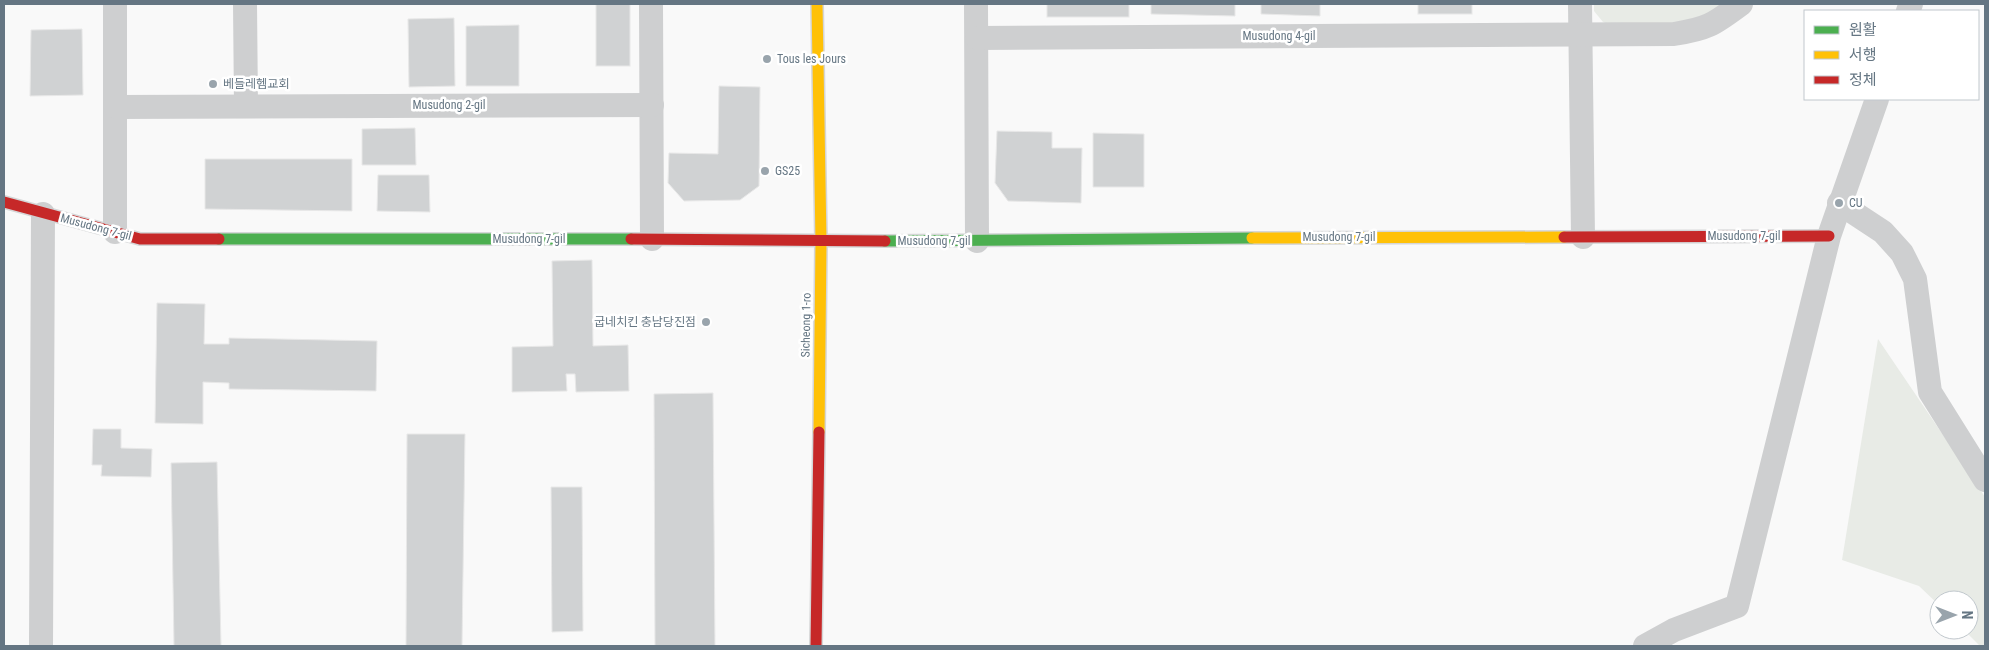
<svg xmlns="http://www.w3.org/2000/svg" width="1989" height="650" font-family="'Roboto Condensed','Noto Sans KR',sans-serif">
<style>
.green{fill:#e8ebe6}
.building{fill:#d0d2d3;stroke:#e8e8e8}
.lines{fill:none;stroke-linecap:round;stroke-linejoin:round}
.fast-casing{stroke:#d5d6d7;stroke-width:14}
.slow-casing{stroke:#d5d6d7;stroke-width:14}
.jam-casing{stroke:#d5d6d7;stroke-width:14}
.street{stroke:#cecfd0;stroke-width:24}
.fast{stroke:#4caf50;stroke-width:11}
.slow{stroke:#ffc107;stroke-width:11}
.jam{stroke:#c62828;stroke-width:11}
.poi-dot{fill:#99a4ac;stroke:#fff;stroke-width:2}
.labels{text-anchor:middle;stroke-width:5;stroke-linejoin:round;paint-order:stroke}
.street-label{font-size:12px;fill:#657683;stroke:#fff}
.poi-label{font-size:12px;fill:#657683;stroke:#fff;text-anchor:start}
</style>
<rect width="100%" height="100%" fill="#f9f9f9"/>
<g class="green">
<path d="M1594,4H1734L1691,25L1615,27L1603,22L1594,11Z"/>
<path d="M1878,339L1985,497V646H1980L1964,630H1969V600H1939V605L1919,586L1842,560Z"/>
</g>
<g class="building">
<rect x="596" y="4" width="34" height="62"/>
<rect x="1047" y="4" width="82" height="13"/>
<path d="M1151,4H1235V16L1151,14Z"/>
<path d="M1261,4H1320V16L1261,14Z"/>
<rect x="1418" y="4" width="54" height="10"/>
<path d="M454,18L455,86L409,87L408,19Z"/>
<path d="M519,25V86H466V26Z"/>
<path d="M82,29L83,95L30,96L31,30Z"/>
<path d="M719,86L760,87L759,186L740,200L684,201L668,183L669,153L718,154Z"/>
<path d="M415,128L416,165H362V129Z"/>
<path d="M997,131L1052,132V148H1082L1081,203L1008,201L995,183Z"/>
<path d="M1093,133L1144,134V187H1093Z"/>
<path d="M205,159H352V211L205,209Z"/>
<path d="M378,175H429L430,212L377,211Z"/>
<path d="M592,260L593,346L628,345L629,391L576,392L575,374H566L567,391L512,392V347L553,346L552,261Z"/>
<path d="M157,303L205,304L204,344H229V338L377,341L376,391L229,389V383L203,382V424L155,423Z"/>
<path d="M713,393L715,646H655L654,394Z"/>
<path d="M93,429H121V448L152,449L151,477L101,476L102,465H92Z"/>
<path d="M407,434H465L462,646H406Z"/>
<path d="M217,462L221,646H174L171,463Z"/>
<path d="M551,487H582L583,631L552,632Z"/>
</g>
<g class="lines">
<defs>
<g id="fast">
<path d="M219,239H631"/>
<path d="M885,241L1252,238"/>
</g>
<g id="slow">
<path d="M817,4L821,242L819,432"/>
<path d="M1252,238L1564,237"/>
</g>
<g id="jam">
<path d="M4,202L140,239H219"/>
<path d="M1564,237L1829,236"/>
<path d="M631,239L885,241"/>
<path d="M816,646L819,432"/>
</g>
</defs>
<use href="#fast" class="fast-casing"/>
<use href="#slow" class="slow-casing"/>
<use href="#jam" class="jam-casing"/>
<g class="street">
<path d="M115,4V232"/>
<path d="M245,4L246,106"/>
<path d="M651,4L652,239"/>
<path d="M976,4L977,241"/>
<path d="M1580,4L1583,237"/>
<path d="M1908,11L1911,4"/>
<path d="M977,38L1674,34C1708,29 1714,24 1741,4"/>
<path d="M116,107L652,105"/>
<path d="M1839,203L1883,232L1902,253L1915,279L1930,392L1985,480"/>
<path d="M41,646L43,214"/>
<path d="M1645,646L1674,630L1737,606L1829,236L1877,99"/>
</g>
<use href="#fast" class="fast"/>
<use href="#slow" class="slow"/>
<use href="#jam" class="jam"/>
</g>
<g class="poi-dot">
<circle cx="767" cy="59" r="5"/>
<circle cx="213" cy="84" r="5"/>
<circle cx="765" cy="171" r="5"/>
<circle cx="1839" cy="203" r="5"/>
<circle cx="706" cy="322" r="5"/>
</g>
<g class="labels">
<g class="street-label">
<text x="1279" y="40">Musudong 4-gil</text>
<text x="449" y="109">Musudong 2-gil</text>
<text transform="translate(96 227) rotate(15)" y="4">Musudong 7-gil</text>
<text x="1744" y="240">Musudong 7-gil</text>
<text x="1339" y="241">Musudong 7-gil</text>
<text x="529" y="243">Musudong 7-gil</text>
<text x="934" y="245">Musudong 7-gil</text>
<text transform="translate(806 325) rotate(-89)" y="4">Sicheong 1-ro</text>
</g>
<g class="poi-label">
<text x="777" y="63">Tous les Jours</text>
<text x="223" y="88">베들레헴교회</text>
<text x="775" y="175">GS25</text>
<text x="1849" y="207">CU</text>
<text x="696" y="326" text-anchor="end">굽네치킨 충남당진점</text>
</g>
</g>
<rect width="1989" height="650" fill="none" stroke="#657683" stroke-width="10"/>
<rect x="1804" y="10" width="175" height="90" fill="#ffffff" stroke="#c1c8cd"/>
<rect x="1814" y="26" width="25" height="8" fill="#4caf50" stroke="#c1c8cd"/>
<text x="1849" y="35" font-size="15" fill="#657683">원활</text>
<rect x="1814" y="51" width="25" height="8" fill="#ffc107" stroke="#c1c8cd"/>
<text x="1849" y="60" font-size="15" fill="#657683">서행</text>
<rect x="1814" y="76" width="25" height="8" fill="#c62828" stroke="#c1c8cd"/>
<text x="1849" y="85" font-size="15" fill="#657683">정체</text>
<g transform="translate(1954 615) rotate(90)"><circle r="24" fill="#ffffff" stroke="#c1c8cd"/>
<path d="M0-4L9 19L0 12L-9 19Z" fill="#99a4ac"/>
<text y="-8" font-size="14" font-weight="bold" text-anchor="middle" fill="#657683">N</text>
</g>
</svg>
